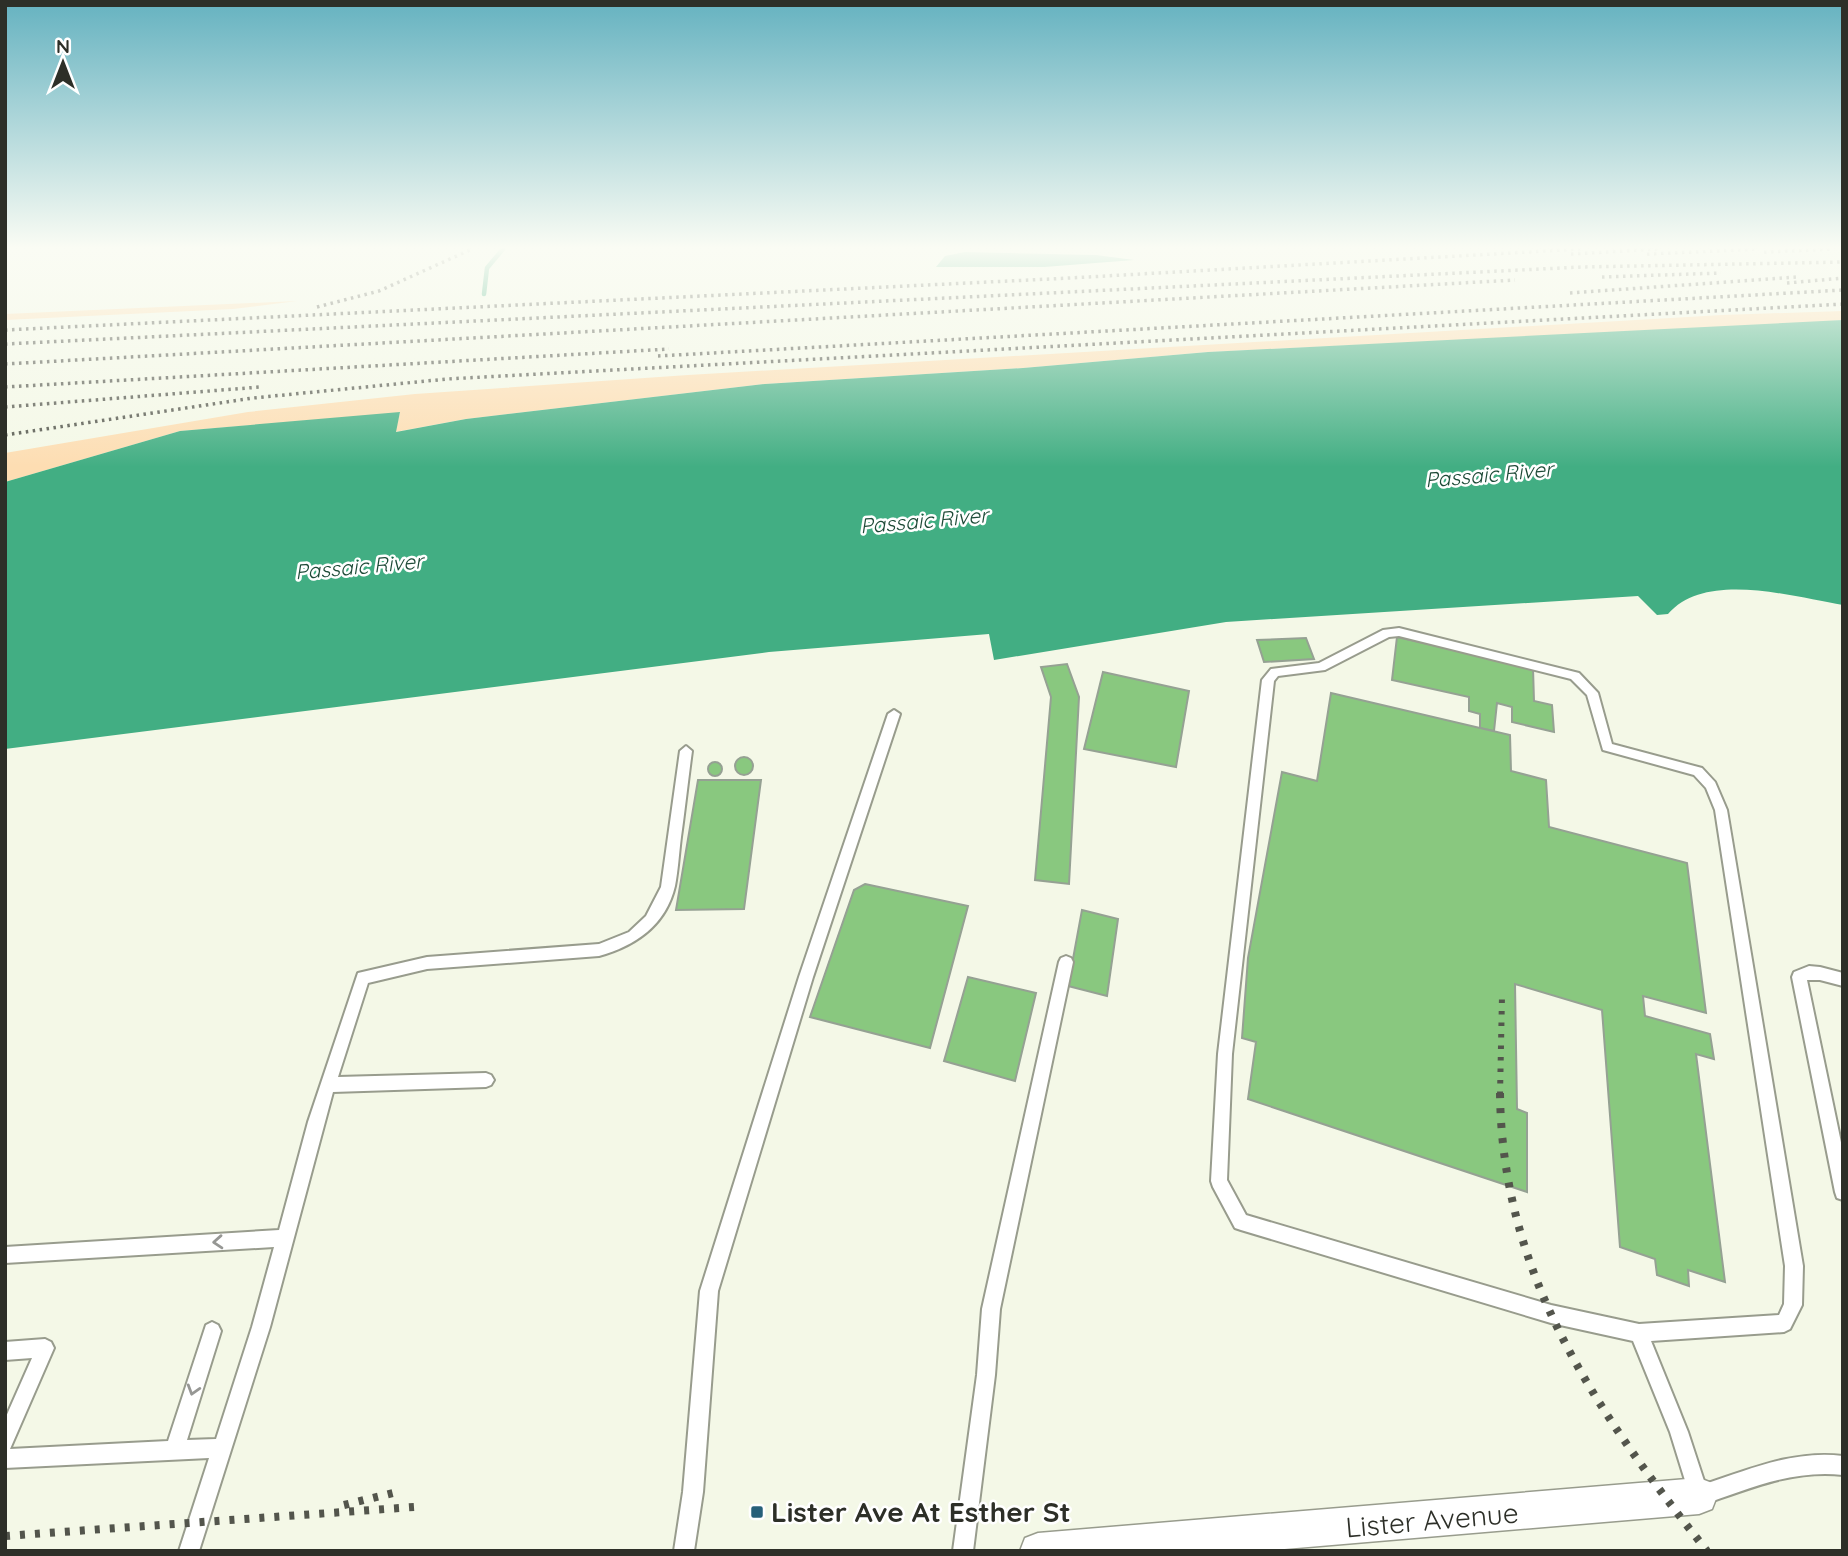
<svg xmlns="http://www.w3.org/2000/svg" width="1848" height="1556" font-family="Quicksand,sans-serif">
<style>
.green{fill:#fdddb2}
.water{fill:#42ae83}
.lines{fill:none;stroke-linecap:round;stroke-linejoin:round}
.stream{stroke:#42ae83;stroke-width:4.5}
.building{fill:#89c87f;stroke:#95a193;stroke-width:2}
.service-casing{stroke:#989c8d;stroke-width:4}
.minor-casing{stroke:#989c8d;stroke-width:3}
.service{fill:#fff;fill-rule:evenodd}
.minor{fill:#fff;fill-rule:evenodd}
.rail-far2{stroke:#53554c;stroke-width:3.5;stroke-dasharray:2.5 4.5;stroke-linecap:butt}
.rail-far1{stroke:#53554c;stroke-width:6;stroke-dasharray:3.5 8;stroke-linecap:butt}
.rail{stroke:#53554c;stroke-width:8;stroke-dasharray:5 10;stroke-linecap:butt}
.oneway{stroke:#969794}
.poi-dot{fill:#276079;stroke:#fff;stroke-width:2.5}
.labels{text-anchor:middle;stroke-width:5;stroke-linejoin:round;paint-order:stroke}
.far-water-label{font-size:21px;font-style:italic;fill:#1d4a37;stroke:#fff}
.near-poi-label{font-size:28px;font-weight:bold;fill:#2d2f28;stroke:#fff;text-anchor:start}
.near-street-label{font-size:28px;fill:#2d2f28;stroke:#fff}
</style>
<rect width="100%" height="100%" fill="#f4f8e7"/>
<g class="green">
<path d="M297,301L233,309L5,320V314Z"/>
<path d="M1843,311V320L1799,324L1208,352L1023,368L765,384L466,419L395,432L400,413L180,431L5,482V453L248,412L415,394L688,375L1722,315Z"/>
</g>
<g class="water">
<path d="M965,252L1096,255L1134,260L1044,267H936L945,256Z"/>
<path d="M1843,320V605C1793,597 1706,570 1668,614L1657,615L1638,596L1226,622L994,660L989,634L769,652L5,749V482L180,431L400,412L396,432L466,419L765,384L1023,368L1208,352Z"/>
</g>
<g class="lines">
<path class="stream" d="M484,294L487,268L503,249"/>
</g>
<g class="building">
<path d="M1397,637L1533,668L1534,701L1552,705L1554,732L1512,722V707L1497,703L1494,731L1480,728V714L1469,711V697L1392,680Z"/>
<path d="M1306,638L1314,659L1264,662L1257,640Z"/>
<path d="M1067,664L1079,697L1069,884L1035,880L1051,697L1041,667Z"/>
<path d="M1103,672L1189,691L1176,767L1084,749Z"/>
<path d="M1331,693L1510,735L1511,771L1546,780L1549,827L1687,863L1706,1013L1643,996L1645,1016L1710,1034L1714,1059L1696,1054L1725,1282L1688,1270L1689,1286L1657,1275L1655,1259L1620,1247L1602,1010L1515,984L1517,1109L1527,1113V1192L1248,1099L1256,1042L1242,1038L1248,958L1282,772L1317,781Z"/>
<circle cx="744" cy="766" r="9"/>
<circle cx="715" cy="769" r="7"/>
<path d="M698,780H761L744,909L676,910Z"/>
<path d="M865,884L968,906L930,1048L810,1017L854,890Z"/>
<path d="M1082,910L1118,919L1107,996L1068,986Z"/>
<path d="M968,977L1036,993L1015,1081L944,1061Z"/>
</g>
<g class="lines">
<defs>
<g id="service">
<path d="M1399,628L1579,673L1598,693L1612,744L1702,768L1715,782L1727,810L1803,1266L1802,1305L1790,1329L1784,1332L1651,1341L1688,1432L1705,1484C1751,1469 1794,1450 1843,1456V1475C1792,1469 1746,1490 1699,1506L1692,1503L1670,1432L1633,1341L1551,1323L1241,1230L1235,1228L1213,1187L1211,1181L1218,1054L1262,680L1271,669L1319,663L1383,630ZM1399,636L1571,679L1587,695L1603,750L1694,775L1706,788L1715,810L1785,1266L1784,1304L1779,1315L1639,1324L1551,1305L1246,1215L1227,1180L1232,1054L1274,681L1278,676L1325,670L1389,637Z"/>
<path d="M894,710L900,714L813,977L718,1291L703,1492L694,1551H674L683,1492L700,1291L799,977L888,714Z"/>
<path d="M686,746L692,751C688,780 685,809 681,837C679,853 678,871 675,886C666,925 635,946 599,956L427,969L368,983L338,1077L486,1073L491,1075L494,1080L491,1085L486,1087L333,1092L270,1327L199,1551H179L209,1458L5,1468V1419L32,1358L5,1360V1342L45,1339L51,1342L54,1348L10,1449L168,1441L206,1325L212,1322L218,1325L221,1331L187,1440L216,1439L252,1327L274,1247L5,1263V1247L279,1230L308,1122L358,973L427,957L599,944L629,932L646,916L661,887L680,751Z"/>
<path d="M1066,956L1071,958L1073,962L1000,1309L995,1375L973,1551H953L977,1375L982,1309L1059,962L1061,958Z"/>
<path d="M1809,966L1820,967L1843,973V986L1820,980H1807L1843,1152V1200L1837,1198L1835,1192L1792,977L1794,972Z"/>
</g>
<path id="minor" d="M1699,1478L1712,1483L1717,1496L1712,1509L1699,1514L1260,1551H1020L1025,1538L1038,1533Z"/>
</defs>
<use href="#service" class="service-casing"/>
<use href="#minor" class="minor-casing"/>
<use href="#service" class="service"/>
<use href="#minor" class="minor"/>
<g class="rail-far2">
<path d="M1764,252L1834,249"/>
<path d="M1571,254L1658,249"/>
<path d="M1647,254L1759,249"/>
<path d="M1602,277L1721,273"/>
<path d="M1787,283L1843,278"/>
<path d="M1570,293L1797,277"/>
<path d="M317,307L379,291L472,249"/>
<path d="M5,330L1070,278L1580,249"/>
<path d="M5,344L1581,267L1843,262"/>
<path d="M658,356L1843,290"/>
<path d="M5,364L1515,280"/>
<path d="M5,387L669,349"/>
<path d="M5,407L260,387"/>
<path d="M5,435L253,398L447,379L1843,304"/>
</g>
<path class="rail-far1" d="M1500,1095L1502,996"/>
<g class="rail">
<path d="M1500,1093C1502,1277 1597,1412 1707,1551"/>
<path d="M344,1505L397,1492"/>
<path d="M5,1536L414,1507"/>
</g>
</g>
<defs><path id="oneway-chevron" d="M-2-3.5L2.5 0L-2 3.5" fill="none" stroke-width="1.6" stroke-linecap="round" stroke-linejoin="round" transform="scale(1.75)"/></defs>
<g class="oneway">
<use href="#oneway-chevron" transform="translate(218 1242) rotate(176)"/>
<use href="#oneway-chevron" transform="translate(193 1390) rotate(107)"/>
</g>
<linearGradient id="sky" x2="0" y2="1"><stop stop-color="#65b2c0"/><stop offset="0.53" stop-color="#fafcf4"/><stop offset="1" stop-color="#fafcf4" stop-opacity="0"/></linearGradient>
<rect width="1848" height="467" fill="url(#sky)"/>
<rect class="poi-dot" x="750" y="1505" width="14" height="14" rx="3.5"/>
<g class="labels">
<g class="far-water-label">
<text transform="translate(1489 475) rotate(-5)" y="7">Passaic River</text>
<text transform="translate(924 521) rotate(-5)" y="7">Passaic River</text>
<text transform="translate(359 567) rotate(-5)" y="7">Passaic River</text>
</g>
<g class="near-poi-label">
<text x="771" y="1522">Lister Ave At Esther St</text>
</g>
<g class="near-street-label">
<text transform="translate(1432 1520) rotate(-5)" y="10">Lister Avenue</text>
</g>
</g>
<rect width="1848" height="1556" fill="none" stroke="#2d2f28" stroke-width="14"/>
<g transform="translate(63 63)" stroke="#ffffff" stroke-width="5" paint-order="stroke">
<path d="M0-5L12 26L0 18L-12 26Z" fill="#2d2f28"/>
<text y="-10" font-size="19" font-weight="bold" text-anchor="middle" fill="#2d2f28">N</text>
</g>
</svg>
